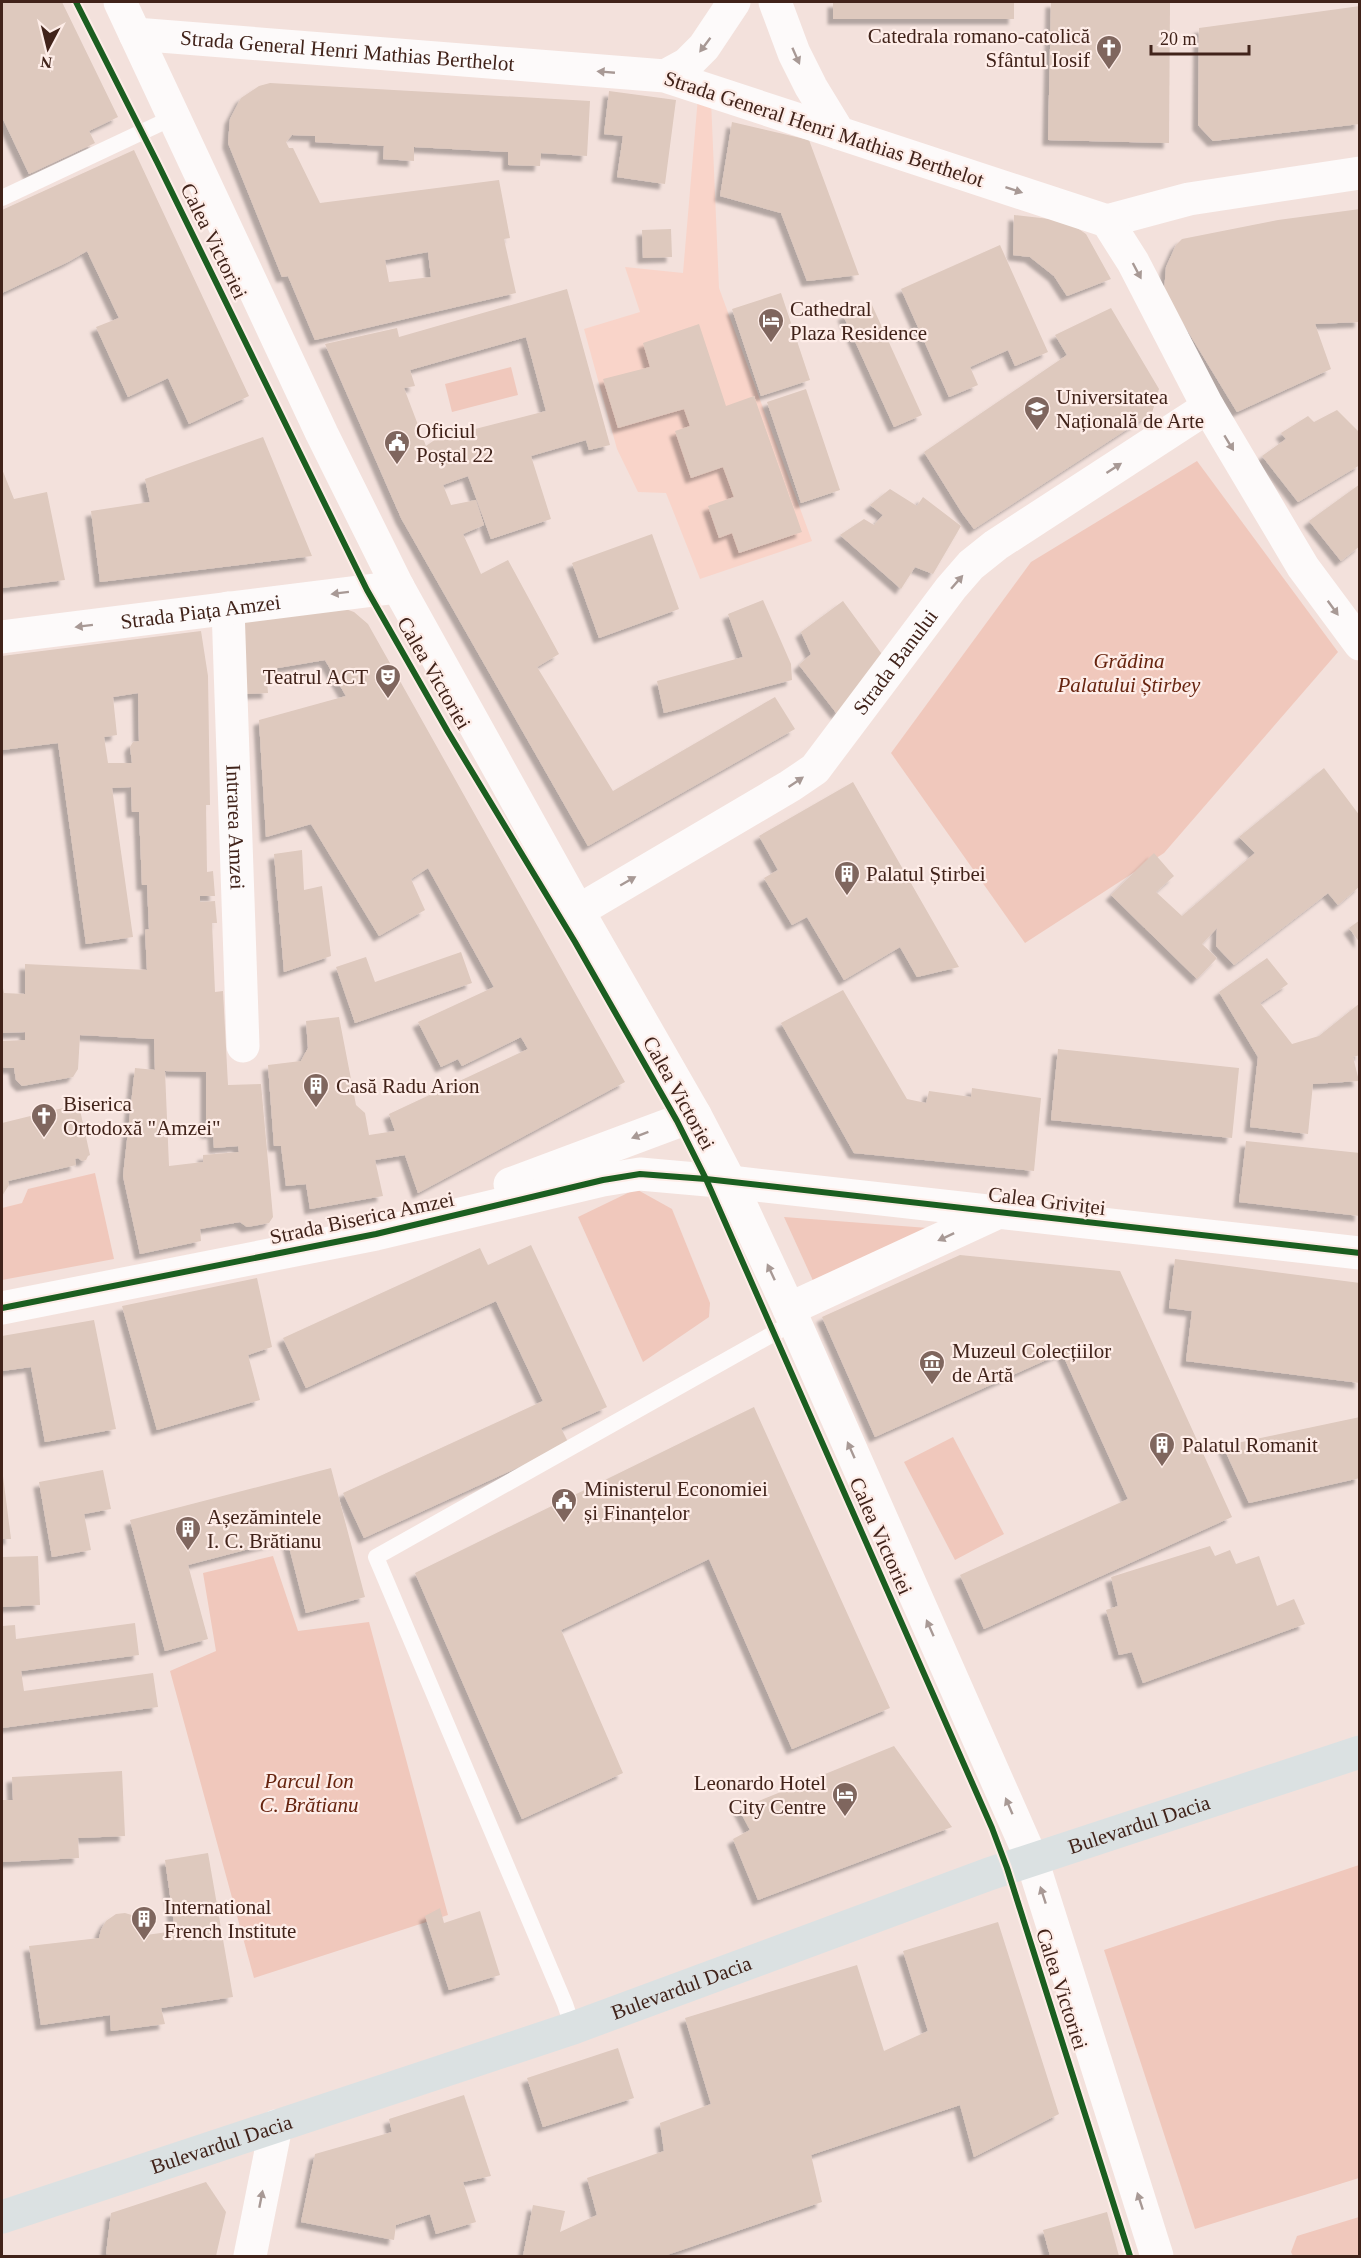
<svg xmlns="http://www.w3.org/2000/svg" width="1361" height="2258" font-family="'Times New Roman',serif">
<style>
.built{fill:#f9d4c9}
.green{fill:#f0c8bc}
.building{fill:#dec9be;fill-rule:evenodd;filter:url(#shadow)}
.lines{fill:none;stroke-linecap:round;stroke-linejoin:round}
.service{stroke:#fdfafa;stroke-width:16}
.minor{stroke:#fdfafa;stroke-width:33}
.tertiary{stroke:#fdfafa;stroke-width:33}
.secondary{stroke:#fdfafa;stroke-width:33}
.primary{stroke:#dbe1e2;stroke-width:33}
.cycleway-casing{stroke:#feede8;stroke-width:10}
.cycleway{stroke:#1b5e20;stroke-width:6}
.oneway{fill:#a89995}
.labels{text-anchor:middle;stroke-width:4.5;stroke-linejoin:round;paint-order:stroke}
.poi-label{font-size:21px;fill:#41231a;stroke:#feede8;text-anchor:start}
.street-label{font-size:21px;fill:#41231a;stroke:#feede8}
.park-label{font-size:21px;font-style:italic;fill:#67240f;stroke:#feede8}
</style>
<defs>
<filter id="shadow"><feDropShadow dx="-5.5" dy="5.5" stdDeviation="1.5" flood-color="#0004"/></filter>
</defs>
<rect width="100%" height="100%" fill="#f3e1dc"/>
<path class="built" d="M698,97L711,100L719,288L812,541L700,579L666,493L638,492L617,449L584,329L640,312L625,267L683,273Z"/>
<g class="green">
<path d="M511,367L518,395L452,412L445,384Z"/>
<path d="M1197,461L1338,652L1164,853L1025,943L891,753L1031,562Z"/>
<path d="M95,1173L114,1259L2,1280V1208L22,1203L28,1189Z"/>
<path d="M636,1189L672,1209L710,1303L709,1317L643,1362L578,1217Z"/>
<path d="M784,1217L941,1229L815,1285Z"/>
<path d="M953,1437L1004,1534L955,1560L904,1462Z"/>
<path d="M273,1556L298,1631L369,1622L448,1915L254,1978L170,1671L216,1651L203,1573Z"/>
<path d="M1359,1865V2178L1195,2229L1104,1950Z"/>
<path d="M1359,2217V2256H1293L1291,2252L1297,2236Z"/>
</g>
<g class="building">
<path d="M2,2H62L118,117L89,131L95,143L29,174L2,117Z"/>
<rect x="833" y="2" width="181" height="17"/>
<path d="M1051,2H1170L1169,143L1048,140Z"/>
<path d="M1360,6V124L1213,141L1198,125L1199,28Z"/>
<path d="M270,83L590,101L587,156L541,153L540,166L508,165V152L414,147V161L383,159L384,146L315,142V136L292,135L286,142L289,148H293L320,203L499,180L510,238L504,239L516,293L315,340L288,276L282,277L228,143L230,119L241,98L259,86ZM428,252L431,277L389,282L385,260Z"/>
<path d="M609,91L676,100L665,184L617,177L623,136L604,134Z"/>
<path d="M732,122L809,140L859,275L807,281L781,213L720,196Z"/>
<path d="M134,150L249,396L189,424L168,378L128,397L96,327L119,318L87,251L68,262L2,293V210Z"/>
<path d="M1360,209V322L1315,324L1331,369L1237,412L1164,292L1166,267L1176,245L1182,239L1278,220Z"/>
<path d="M1014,215L1067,221L1086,234L1111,279L1067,296L1054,276L1030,257L1013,255Z"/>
<path d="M671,229L672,257L643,258L642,230Z"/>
<path d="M1000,245L1048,352L1015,366L1008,350L970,367L978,385L949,397L901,289Z"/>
<path d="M567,289L610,445L589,450L586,440L531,456L551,519L491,539L468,476L443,485L451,505L476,500L484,525L463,534L481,574L508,560L559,654L537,667L613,791L775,697L795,729L588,846L401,518L325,344L397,328L399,337ZM526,337L546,411L436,439L426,446L404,388L415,386L410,370Z"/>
<path d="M781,293L810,380L761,396L732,309Z"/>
<path d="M871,303L922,415L894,427L843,315Z"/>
<path d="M1111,308L1159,389L1152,413L974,529L962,513L924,452L1067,355L1055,335Z"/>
<path d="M699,324L726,406L754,396L802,532L739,553L732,533L719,538L708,506L734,497L723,467L691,478L675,431L690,426L684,409L618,428L603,379L650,367L643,343Z"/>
<path d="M806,389L840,490L801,503L767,402Z"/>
<path d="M1337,410L1360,433V465L1298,502L1262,456L1286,439L1281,433L1308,416L1314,422Z"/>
<path d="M263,437L312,556L100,582L91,511L150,502L145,479Z"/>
<path d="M2,469L14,499L47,492L65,580L2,588Z"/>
<path d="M1360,484V546L1341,561L1309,521Z"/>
<path d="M890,489L917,506L923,497L961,526L933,574L915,567L901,589L840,535L864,519L874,525L883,515L870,505Z"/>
<path d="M652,534L679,609L599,638L572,563Z"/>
<path d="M763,600L791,664L792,680L664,713L657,681L743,657L728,614Z"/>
<path d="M843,601L884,657L837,714L799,665L811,654L801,632Z"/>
<path d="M337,606L354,612L368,624L625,1082L418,1193L405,1155L375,1160L383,1196L310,1209L306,1184L286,1186L281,1146H274L268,1065L301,1061L308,1048L306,1021L339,1017L356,1105L365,1113L369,1135L395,1131L389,1114L528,1049L521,1037L462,1066L458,1059L441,1067L418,1022L494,987L428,868L411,879L425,910L379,936L311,824L266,837L259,720L346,696L325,660L266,670L268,693L246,694L241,620Z"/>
<path d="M201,631L208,676L210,805H206L207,872L213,871L215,896H200V902L215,901L217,923H212L215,992L223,991L228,1085L261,1084L273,1217L269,1223L247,1227L240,1222L200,1229L201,1241L140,1254L123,1176L135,1068L155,1070L154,1039L80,1035L78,1069L73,1077L22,1086L16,1080L14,1068H4L2,1065L3,1041L25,1040V1032L2,1033V983L4,993L25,994V964L147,970L145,930L149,929L147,885H142L139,812H132L131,787L112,788L133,937L86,944L58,743L2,750V656ZM138,693L139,741L133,742L130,747L132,763H108L104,737L117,735L113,697ZM165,1071L206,1072V1133H213L214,1148L238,1146L239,1152L203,1155V1162L169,1166Z"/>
<path d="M1324,768L1360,816V886L1338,905L1328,893L1234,965L1216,946L1217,928L1202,944L1217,958L1197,979L1111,895L1154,853L1174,876L1156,892L1182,916L1255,853L1239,837Z"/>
<path d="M853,782L959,967L917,977L900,947L844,980L807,917L792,925L764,878L778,870L759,836Z"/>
<path d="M302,850L304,890L322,886L331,956L284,972L274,854Z"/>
<path d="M1360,920V943L1349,928Z"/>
<path d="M461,952L472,983L355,1023L336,967L366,957L375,982Z"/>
<path d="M1267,958L1288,984L1260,1003L1292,1044L1319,1036L1360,1003V1055L1353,1057L1359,1081L1313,1084L1308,1134L1250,1127L1258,1057L1219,992Z"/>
<path d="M843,990L907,1099L926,1103L929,1091L971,1097L972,1088L1041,1098L1034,1171L854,1153L781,1023Z"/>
<path d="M1058,1049L1239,1068L1232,1138L1051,1120Z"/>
<path d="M63,1108L64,1113H68V1109L80,1110L90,1155L88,1156L86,1160L82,1161L78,1158L75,1159L76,1165L8,1181L9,1185L2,1196V1123Z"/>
<path d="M1246,1141L1360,1153V1216L1239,1202Z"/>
<path d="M531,1245L607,1407L561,1428L569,1444L364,1538L343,1493L543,1401L496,1301L306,1388L283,1338L480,1248L488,1265Z"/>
<path d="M960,1255L1120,1271L1232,1517L984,1629L960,1575L1128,1499L1062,1353L875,1437L822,1317Z"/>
<path d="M1175,1259L1360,1283V1383L1186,1361L1192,1311L1169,1308Z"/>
<path d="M257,1278L272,1347L248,1355L260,1400L157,1430L122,1306Z"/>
<path d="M94,1320L116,1429L45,1442L31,1367L2,1371V1336Z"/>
<path d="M754,1407L890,1708L792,1749L709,1559L561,1630L623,1773L522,1819L415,1573Z"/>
<path d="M1360,1417V1478L1249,1503L1223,1446Z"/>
<path d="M331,1468L365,1597L306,1613L287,1539L188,1565L208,1639L165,1651L130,1520Z"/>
<path d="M103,1470L111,1509L84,1514L91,1550L52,1557L39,1482Z"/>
<path d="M2,1476H3L11,1539H2Z"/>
<path d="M1210,1546L1215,1556L1230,1550L1236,1564L1259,1556L1277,1606L1294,1599L1305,1624L1143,1683L1132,1652L1119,1655L1106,1610L1118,1606L1111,1577Z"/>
<path d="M38,1556L40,1605L2,1607V1557Z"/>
<path d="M135,1623L139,1655L21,1671L24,1691L153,1673L158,1707L2,1728V1626L15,1625L16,1639Z"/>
<path d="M894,1746L952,1827L758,1900L733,1839L750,1830L739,1809Z"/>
<path d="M122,1771L125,1836L78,1838L79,1858L2,1862V1800H13L12,1777Z"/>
<path d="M208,1853L233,1997L161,2008L165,2024L111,2031L110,2015L41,2025L29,1946L99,1938L101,1930L106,1921L116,1914L125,1913L135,1916L143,1924L146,1935L175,1931L165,1860Z"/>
<path d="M440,1908L444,1923L480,1911L500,1975L449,1990L425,1916Z"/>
<path d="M998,1922L1059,2114L974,2157L960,2105L811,2155L822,2202L664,2256H523L533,2205L565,2211L560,2232L597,2215L587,2178L664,2151L660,2123L711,2104L685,2018L857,1965L884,2051L928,2031L903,1951Z"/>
<path d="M618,2048L634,2098L543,2127L527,2078Z"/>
<path d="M464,2095L491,2176L463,2182L476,2222L436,2234L430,2214L396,2225L394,2240L301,2222L315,2154L392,2132L389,2119Z"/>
<path d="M206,2182L226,2212L216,2256H115L106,2254L111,2213Z"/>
<path d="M1107,2212L1119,2256H1050L1043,2230Z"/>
</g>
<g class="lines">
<g class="service">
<path d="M2,198L174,117"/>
<path d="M573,2028L565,2004L376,1557L794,1322"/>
</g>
<g class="minor">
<path id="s1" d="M135,34L665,76L839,133"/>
<path d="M665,76L687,64L704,47L734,2"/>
<path d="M1107,221L1189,199L1360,173"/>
<path id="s2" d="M228,608L243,1046"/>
<path id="s3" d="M2,637L398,587"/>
<path id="s4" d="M578,911L790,786L815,769L951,588L971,565L996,545L1208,407"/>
<path d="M510,1184L695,1115"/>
<path d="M2,1308L376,1234L603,1180L640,1174L730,1182"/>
<path d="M250,2256L276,2126"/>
</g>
<g class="tertiary">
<path d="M775,2L794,53L811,87L839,133L1107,221L1133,262L1208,407L1303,567L1360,644"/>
<path d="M730,1182L1360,1253"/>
<path d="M789,1309L999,1212"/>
</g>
<path class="secondary" d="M120,2L322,434L398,587L578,911L695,1115L730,1182L789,1309L1032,1860L1157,2256"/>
<path class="primary" id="s5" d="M2,2217L573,2028L989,1874L1360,1752"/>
<defs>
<g id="cycleway">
<path d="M76,2L157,162L367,590L448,732L575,942L677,1121L706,1179L992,1828L1007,1868L1130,2256"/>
<path d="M2,1308L376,1234L603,1180L640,1174L706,1179L1360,1253"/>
</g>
</defs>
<use href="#cycleway" class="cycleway-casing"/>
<use href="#cycleway" class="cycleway"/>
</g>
<defs><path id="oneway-solid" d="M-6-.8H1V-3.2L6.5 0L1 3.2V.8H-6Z" transform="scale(1.5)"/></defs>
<g class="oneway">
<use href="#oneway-solid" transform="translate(705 45) rotate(127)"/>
<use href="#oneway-solid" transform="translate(796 56) rotate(66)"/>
<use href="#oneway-solid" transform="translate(606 72) rotate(-175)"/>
<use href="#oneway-solid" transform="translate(1014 190) rotate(18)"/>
<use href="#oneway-solid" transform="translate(1137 271) rotate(62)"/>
<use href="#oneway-solid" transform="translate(1229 443) rotate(59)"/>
<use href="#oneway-solid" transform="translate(1114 468) rotate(-33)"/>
<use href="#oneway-solid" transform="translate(957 582) rotate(-49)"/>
<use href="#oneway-solid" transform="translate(340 593) rotate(173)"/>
<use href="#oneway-solid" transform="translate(1333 608) rotate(54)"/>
<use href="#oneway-solid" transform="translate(84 626) rotate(173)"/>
<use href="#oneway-solid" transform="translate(796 782) rotate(-34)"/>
<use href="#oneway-solid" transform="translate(628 881) rotate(-30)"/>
<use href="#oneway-solid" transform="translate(640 1135) rotate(159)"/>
<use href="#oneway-solid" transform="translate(946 1237) rotate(155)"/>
<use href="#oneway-solid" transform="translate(771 1272) rotate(-115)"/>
<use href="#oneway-solid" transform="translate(851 1450) rotate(-114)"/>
<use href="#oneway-solid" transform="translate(930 1628) rotate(-114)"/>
<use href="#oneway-solid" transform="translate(1009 1806) rotate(-113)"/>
<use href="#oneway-solid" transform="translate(1043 1895) rotate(-108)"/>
<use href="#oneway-solid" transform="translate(261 2199) rotate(-79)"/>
<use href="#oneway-solid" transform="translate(1140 2201) rotate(-108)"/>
</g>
<defs>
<symbol id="church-pin" viewBox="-11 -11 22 30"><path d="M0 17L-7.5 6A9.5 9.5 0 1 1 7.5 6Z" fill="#7f665e" stroke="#feede8"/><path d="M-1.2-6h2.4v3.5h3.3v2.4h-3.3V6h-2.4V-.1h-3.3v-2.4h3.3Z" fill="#fff"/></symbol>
<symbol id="hotel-pin" viewBox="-11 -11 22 30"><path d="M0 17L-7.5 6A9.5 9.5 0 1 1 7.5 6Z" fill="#7f665e" stroke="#feede8"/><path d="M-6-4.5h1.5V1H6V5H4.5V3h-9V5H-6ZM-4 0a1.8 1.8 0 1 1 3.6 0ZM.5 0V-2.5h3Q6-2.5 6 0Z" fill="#fff"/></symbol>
<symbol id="university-pin" viewBox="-11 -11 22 30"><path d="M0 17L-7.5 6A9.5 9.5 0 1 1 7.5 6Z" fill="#7f665e" stroke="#feede8"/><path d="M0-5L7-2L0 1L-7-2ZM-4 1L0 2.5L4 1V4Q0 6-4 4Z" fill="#fff"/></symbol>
<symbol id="civic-pin" viewBox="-11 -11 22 30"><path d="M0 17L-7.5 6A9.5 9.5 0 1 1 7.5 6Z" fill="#7f665e" stroke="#feede8"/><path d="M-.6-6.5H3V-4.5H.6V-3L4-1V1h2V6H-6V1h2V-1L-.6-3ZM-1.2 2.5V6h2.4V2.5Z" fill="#fff"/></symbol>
<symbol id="theatre-pin" viewBox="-11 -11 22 30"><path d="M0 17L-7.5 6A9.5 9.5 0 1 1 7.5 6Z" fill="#7f665e" stroke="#feede8"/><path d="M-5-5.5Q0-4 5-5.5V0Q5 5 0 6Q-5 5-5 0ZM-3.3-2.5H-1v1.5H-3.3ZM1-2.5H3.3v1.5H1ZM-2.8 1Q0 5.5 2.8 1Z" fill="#fff"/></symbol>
<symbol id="building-pin" viewBox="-11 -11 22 30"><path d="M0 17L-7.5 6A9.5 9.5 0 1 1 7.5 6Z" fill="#7f665e" stroke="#feede8"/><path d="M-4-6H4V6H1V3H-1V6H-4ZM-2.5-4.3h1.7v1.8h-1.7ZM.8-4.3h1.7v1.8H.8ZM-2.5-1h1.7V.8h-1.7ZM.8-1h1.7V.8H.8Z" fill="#fff"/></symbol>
<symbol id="museum-pin" viewBox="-11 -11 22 30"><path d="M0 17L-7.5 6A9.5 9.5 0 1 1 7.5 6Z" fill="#7f665e" stroke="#feede8"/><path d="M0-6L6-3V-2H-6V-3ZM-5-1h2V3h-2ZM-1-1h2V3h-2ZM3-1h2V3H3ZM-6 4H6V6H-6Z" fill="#fff"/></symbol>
</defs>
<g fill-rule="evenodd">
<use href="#church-pin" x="1094" y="33" width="30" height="40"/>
<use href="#hotel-pin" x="756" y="306" width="30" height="40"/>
<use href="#university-pin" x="1022" y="394" width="30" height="40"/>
<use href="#civic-pin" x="382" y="428" width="30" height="40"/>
<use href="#theatre-pin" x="373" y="662" width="30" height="40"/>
<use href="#building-pin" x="832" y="859" width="30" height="40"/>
<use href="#building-pin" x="301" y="1071" width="30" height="40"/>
<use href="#church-pin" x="29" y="1101" width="30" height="40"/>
<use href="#museum-pin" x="917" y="1348" width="30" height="40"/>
<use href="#building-pin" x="1147" y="1430" width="30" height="40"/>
<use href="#civic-pin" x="549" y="1486" width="30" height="40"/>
<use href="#building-pin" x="173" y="1514" width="30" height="40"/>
<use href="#hotel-pin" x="830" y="1780" width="30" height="40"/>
<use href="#building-pin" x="129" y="1904" width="30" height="40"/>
</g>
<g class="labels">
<g class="poi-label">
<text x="1090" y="43" text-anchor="end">Catedrala romano-catolică<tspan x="1090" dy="24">Sfântul Iosif</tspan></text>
<text x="790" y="316">Cathedral<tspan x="790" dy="24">Plaza Residence</tspan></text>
<text x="1056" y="404">Universitatea<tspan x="1056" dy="24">Națională de Arte</tspan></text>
<text x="416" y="438">Oficiul<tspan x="416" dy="24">Poștal 22</tspan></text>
<text x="368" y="684" text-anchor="end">Teatrul ACT</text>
<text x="866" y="881">Palatul Știrbei</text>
<text x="336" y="1093">Casă Radu Arion</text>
<text x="63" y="1111">Biserica<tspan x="63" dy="24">Ortodoxă "Amzei"</tspan></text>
<text x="952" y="1358">Muzeul Colecțiilor<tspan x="952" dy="24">de Artă</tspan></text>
<text x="1182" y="1452">Palatul Romanit</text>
<text x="584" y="1496">Ministerul Economiei<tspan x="584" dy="24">și Finanțelor</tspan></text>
<text x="207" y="1524">Așezămintele<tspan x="207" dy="24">I. C. Brătianu</tspan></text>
<text x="826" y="1790" text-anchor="end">Leonardo Hotel<tspan x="826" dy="24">City Centre</tspan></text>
<text x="164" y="1914">International<tspan x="164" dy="24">French Institute</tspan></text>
</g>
<g class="street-label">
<text dy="7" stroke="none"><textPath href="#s1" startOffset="213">Strada General Henri Mathias Berthelot</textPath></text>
<text transform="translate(824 129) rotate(18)" y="7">Strada General Henri Mathias Berthelot</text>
<text transform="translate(214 241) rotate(64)" y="7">Calea Victoriei</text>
<text dy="7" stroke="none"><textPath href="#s3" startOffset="200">Strada Piața Amzei</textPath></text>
<text dy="7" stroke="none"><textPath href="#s4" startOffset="410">Strada Banului</textPath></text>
<text transform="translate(434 673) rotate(60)" y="7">Calea Victoriei</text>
<text dy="7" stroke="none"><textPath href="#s2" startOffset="219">Intrarea Amzei</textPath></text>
<text transform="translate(679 1093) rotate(61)" y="7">Calea Victoriei</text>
<text transform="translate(1047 1201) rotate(7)" y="7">Calea Griviței</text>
<text transform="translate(362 1218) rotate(-12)" y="7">Strada Biserica Amzei</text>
<text transform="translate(881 1536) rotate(66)" y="7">Calea Victoriei</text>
<text dy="7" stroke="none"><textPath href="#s5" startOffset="1203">Bulevardul Dacia</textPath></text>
<text dy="7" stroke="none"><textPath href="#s5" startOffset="717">Bulevardul Dacia</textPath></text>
<text transform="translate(1062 1989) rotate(72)" y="7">Calea Victoriei</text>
<text dy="7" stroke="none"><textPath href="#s5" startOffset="231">Bulevardul Dacia</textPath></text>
</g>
<g class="park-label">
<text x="1129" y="668">Grădina<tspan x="1129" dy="24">Palatului Știrbey</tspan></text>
<text x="309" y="1788">Parcul Ion<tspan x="309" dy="24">C. Brătianu</tspan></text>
</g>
</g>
<rect width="1361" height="2258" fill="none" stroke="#41231a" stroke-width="6"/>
<g transform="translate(48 48) rotate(187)" stroke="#feede8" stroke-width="4.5" paint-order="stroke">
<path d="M0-4.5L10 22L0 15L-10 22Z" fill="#41231a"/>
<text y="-9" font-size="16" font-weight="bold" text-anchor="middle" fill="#41231a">N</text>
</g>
<path d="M1151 45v9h98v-9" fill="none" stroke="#41231a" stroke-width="3"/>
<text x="1160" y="45" font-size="18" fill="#41231a" stroke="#feede8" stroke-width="4.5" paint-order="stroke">20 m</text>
</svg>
